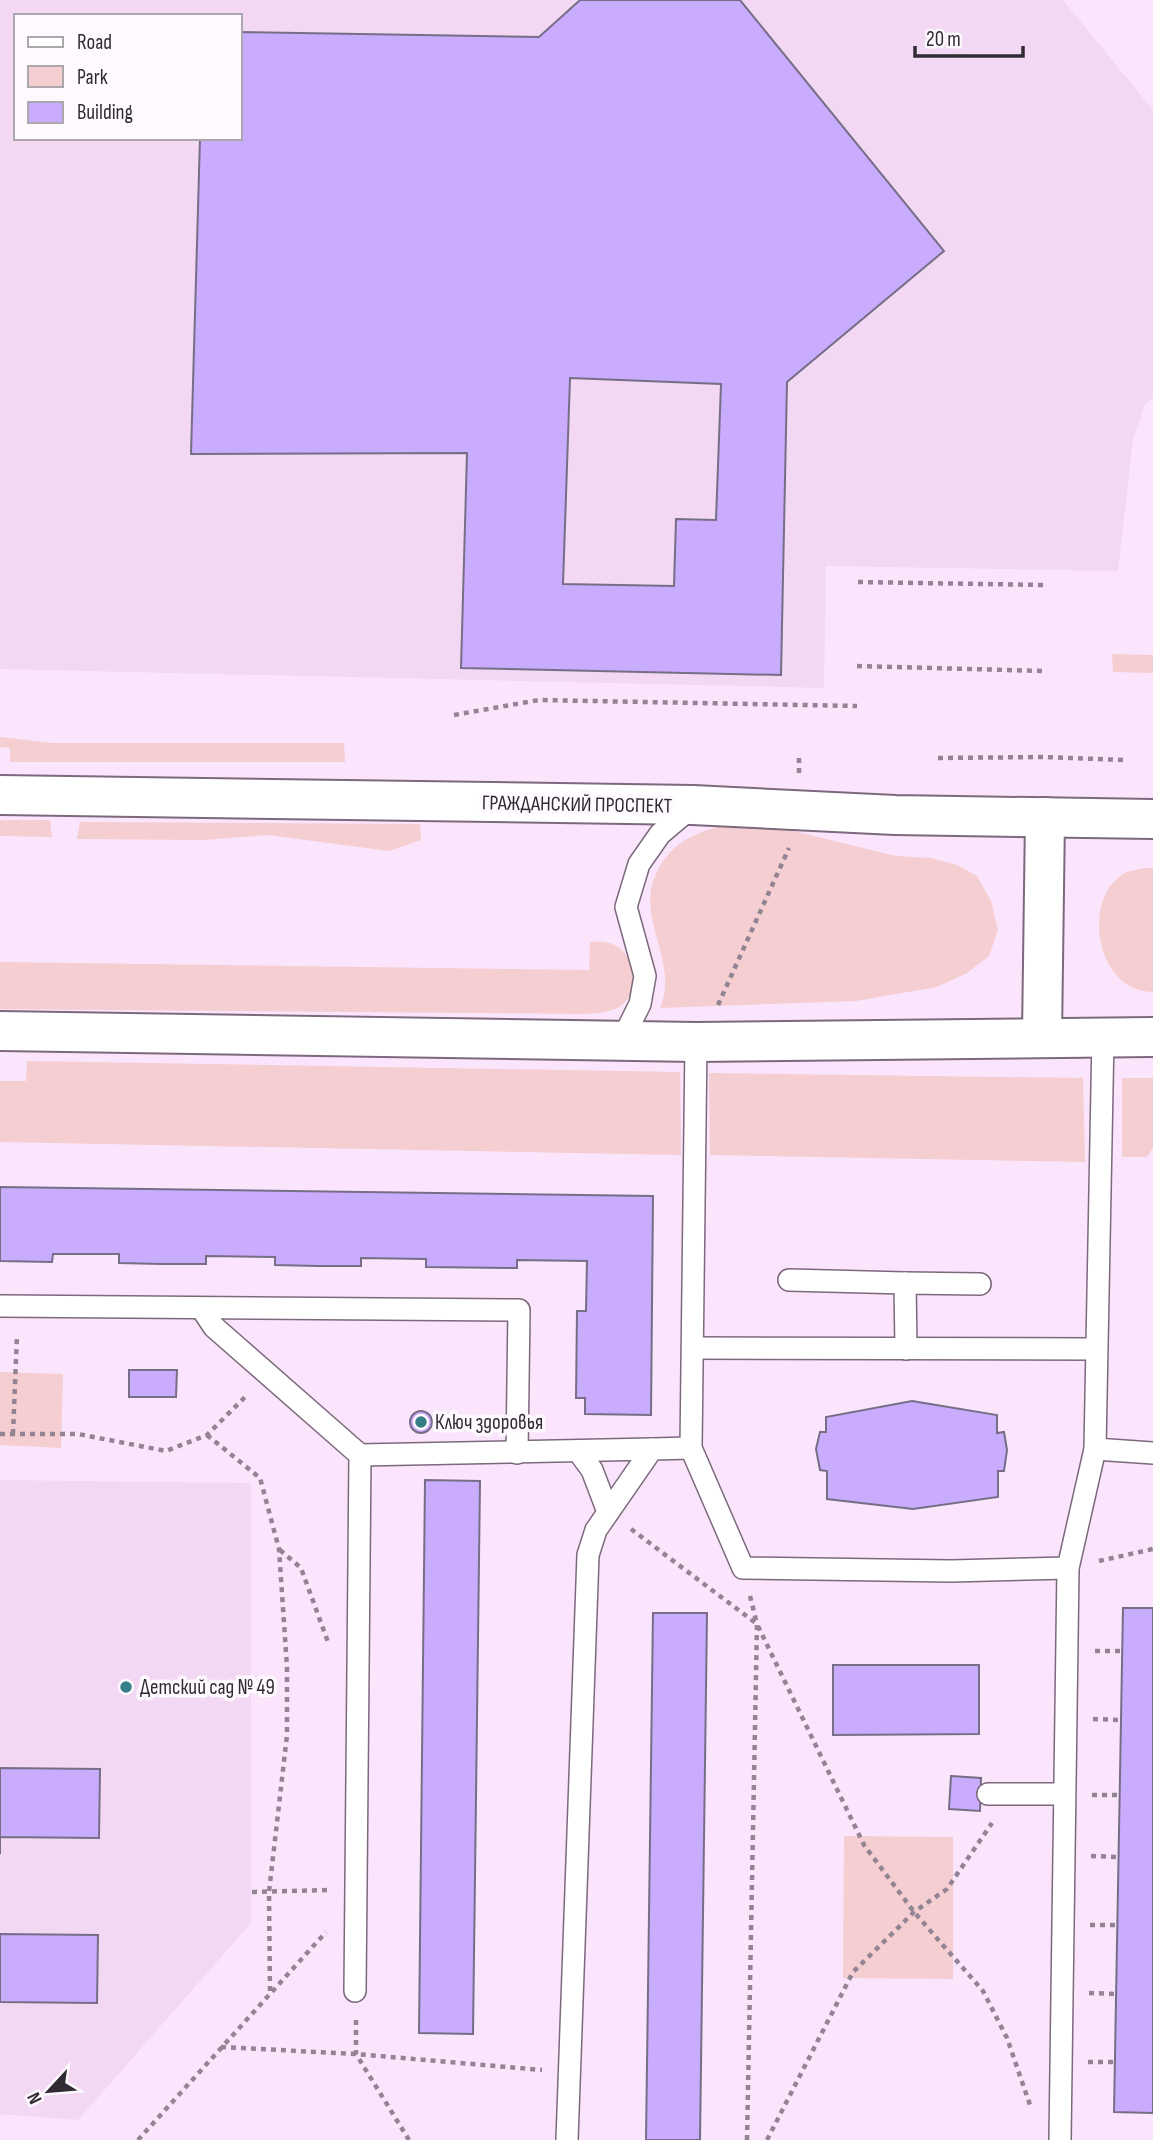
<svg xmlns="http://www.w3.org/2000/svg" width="1153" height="2140" font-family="'Sofia Sans Condensed',sans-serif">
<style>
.built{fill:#f3d8f4;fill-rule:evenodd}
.green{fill:#f4ced1}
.building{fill:#caacfe;stroke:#766e86;stroke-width:2;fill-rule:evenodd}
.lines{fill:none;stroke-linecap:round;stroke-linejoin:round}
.lane-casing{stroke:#7b697c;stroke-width:24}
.secondary-casing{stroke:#7b697c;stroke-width:42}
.path{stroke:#938494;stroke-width:4.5;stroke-dasharray:5 5;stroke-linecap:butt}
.lane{stroke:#fff;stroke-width:21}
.secondary{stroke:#fff;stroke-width:38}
.poi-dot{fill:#377f87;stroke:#fdf9fe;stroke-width:2.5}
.labels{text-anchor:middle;stroke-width:7;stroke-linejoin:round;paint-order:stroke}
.street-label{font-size:21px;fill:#322a33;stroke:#fdf9fe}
.poi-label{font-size:21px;fill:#322a33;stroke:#fdf9fe;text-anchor:start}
</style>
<rect width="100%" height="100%" fill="#fbe5fc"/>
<g class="built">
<path d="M0,0H1063L1153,110V398L1145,404L1133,440L1118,571L826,566L824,688L0,669ZM16,16H240V138H16Z"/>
<path d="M0,1480L251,1483V1923L78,2120L0,2114Z"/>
</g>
<g class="green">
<path d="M1112,654L1153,655V673L1113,672Z"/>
<path d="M0,737L52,743H344L345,762H10V748L0,747Z"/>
<path d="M0,820H50L52,837L0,836Z"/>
<path d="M80,822L420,824L421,840L389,851L268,835L204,840L77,839Z"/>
<path d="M717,827L785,829L896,856L931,858L957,865L977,876L991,901L998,930L989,956L967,973L937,987L856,1001L660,1008C681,960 630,915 660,866C674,843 691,835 717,827Z"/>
<path d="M1144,868H1153V992C1095,991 1082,899 1123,874C1128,871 1137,870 1144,868Z"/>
<path d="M590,942C597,942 605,941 612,944C634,952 642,987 623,1004C614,1012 598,1013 586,1014L0,1009V962L589,970Z"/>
<path d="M27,1061L680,1072L681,1155L0,1142V1081H26Z"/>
<path d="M709,1073L1083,1078L1085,1162L710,1155Z"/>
<path d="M1122,1078H1153V1148L1147,1157H1122Z"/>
<path d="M0,1372L63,1374L61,1448L0,1445Z"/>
<path d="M844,1836L953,1837V1979L843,1978Z"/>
</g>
<g class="building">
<path d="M580,0H740L944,251L787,382L781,675L461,668L467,453L191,454L200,138H240V32L539,37ZM570,378L721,384L716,520L676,519L674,586L563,584Z"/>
<path d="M0,1187L653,1196L651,1415L585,1414V1398H576L577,1311H586L587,1261L517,1260V1268L426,1267V1259L361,1258V1266H318L275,1265V1257L206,1256V1264H162L119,1263V1254H53L52,1262L0,1261Z"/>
<path d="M129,1370H177L176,1397H129Z"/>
<path d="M912,1401L997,1415V1433L1004,1432L1007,1450L1004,1471H998V1497L913,1509L827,1499V1471L820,1470L816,1449L820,1432H826V1417Z"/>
<circle cx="421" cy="1422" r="11"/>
<path d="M425,1480L480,1481L473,2034L419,2033Z"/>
<path d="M1123,1608H1153V2113L1114,2112Z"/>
<path d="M653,1613H707L700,2140H646Z"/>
<path d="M833,1665H979V1734L833,1735Z"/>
<path d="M0,1768L100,1769L99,1838L0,1837V1854Z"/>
<path d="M951,1776L981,1778L980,1811L949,1809Z"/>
<path d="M0,1934L98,1935L97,2003L0,2002Z"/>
</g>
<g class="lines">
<defs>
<g id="lane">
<path d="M1103,1036L1095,1449L1153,1453"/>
<path d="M622,1040L640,1004L645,976L626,907L639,864L660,834L692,807"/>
<path d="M696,1042L691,1448L743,1568L951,1571L1068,1568"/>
<path d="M789,1280L905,1283"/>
<path d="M0,1306L519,1310L517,1453"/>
<path d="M202,1309L214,1327L360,1455L355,1991"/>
<path d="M693,1348L1096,1349"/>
<path d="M906,1349L905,1283L980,1284"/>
<path d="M578,1451L592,1470L608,1512"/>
<path d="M360,1455L652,1449"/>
<path d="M988,1794H1063"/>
<path d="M567,2140L588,1555L596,1530L652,1449L691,1448"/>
<path d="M1060,2140L1068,1568L1095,1449"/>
</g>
<g id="secondary">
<path d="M0,795L693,805L895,815L1153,819"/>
<path d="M0,1031L696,1042L1153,1037"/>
<path d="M1042,1036L1045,817"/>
</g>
</defs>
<use href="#lane" class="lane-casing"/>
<use href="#secondary" class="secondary-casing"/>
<g class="path">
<path d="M858,582L1043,585"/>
<path d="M857,666L1044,671"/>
<path d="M454,715L539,700L857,706"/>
<path d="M938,758L1044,757L1124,760"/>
<path d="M799,773V755"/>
<path d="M718,1005L789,848"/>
<path d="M0,1434H78L166,1451L207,1435L247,1395"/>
<path d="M13,1434L17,1335"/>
<path d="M207,1435L260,1478L279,1549L287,1667V1735L269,1892L270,1994"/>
<path d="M631,1529L757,1624L864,1845L914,1912L983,1991L1007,2038L1030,2105"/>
<path d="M280,1550L301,1568L328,1642"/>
<path d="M1099,1561L1153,1549"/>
<path d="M1095,1651H1122"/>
<path d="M1093,1719L1121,1720"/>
<path d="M1092,1795H1120"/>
<path d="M1091,1856L1118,1857"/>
<path d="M252,1892L329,1890"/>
<path d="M1090,1925H1117"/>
<path d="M1089,1993L1116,1994"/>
<path d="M356,2020V2054L409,2140"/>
<path d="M221,2047L356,2054L542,2070"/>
<path d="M1088,2062H1115"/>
<path d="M138,2140L326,1932"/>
<path d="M747,2140L757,1624L750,1596"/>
<path d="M767,2140L853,1972L914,1912L947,1889L992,1823"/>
</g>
<use href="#lane" class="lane"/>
<use href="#secondary" class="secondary"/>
</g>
<g class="poi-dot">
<circle cx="421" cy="1422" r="7"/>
<circle cx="126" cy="1687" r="7"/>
</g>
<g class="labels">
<g class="street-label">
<text transform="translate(577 804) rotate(1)" y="7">ГРАЖДАНСКИЙ ПРОСПЕКТ</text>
</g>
<g class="poi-label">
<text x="435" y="1429">Ключ здоровья</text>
<text x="140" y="1694">Детский сад № 49</text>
</g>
</g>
<rect x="14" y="14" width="228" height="126" fill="#fdf9fe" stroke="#aca6ad" stroke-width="2"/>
<rect x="28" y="37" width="35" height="10" fill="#ffffff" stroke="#aca6ad" stroke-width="2"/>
<text x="77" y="49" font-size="21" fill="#322a33">Road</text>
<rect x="28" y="66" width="35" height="21" fill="#f4ced1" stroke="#aca6ad" stroke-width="2"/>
<text x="77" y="84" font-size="21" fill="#322a33">Park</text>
<rect x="28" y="102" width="35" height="21" fill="#caacfe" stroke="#aca6ad" stroke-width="2"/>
<text x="77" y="119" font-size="21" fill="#322a33">Building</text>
<g transform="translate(49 2091) rotate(244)" stroke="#fdf9fe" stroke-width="5" paint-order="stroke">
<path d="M0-5L12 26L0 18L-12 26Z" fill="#322a33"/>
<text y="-10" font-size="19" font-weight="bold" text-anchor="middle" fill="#322a33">N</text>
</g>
<path d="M915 46v10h108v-10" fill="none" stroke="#322a33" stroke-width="3.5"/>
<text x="926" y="46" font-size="21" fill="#322a33" stroke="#fdf9fe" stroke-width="5" paint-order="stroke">20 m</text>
</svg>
